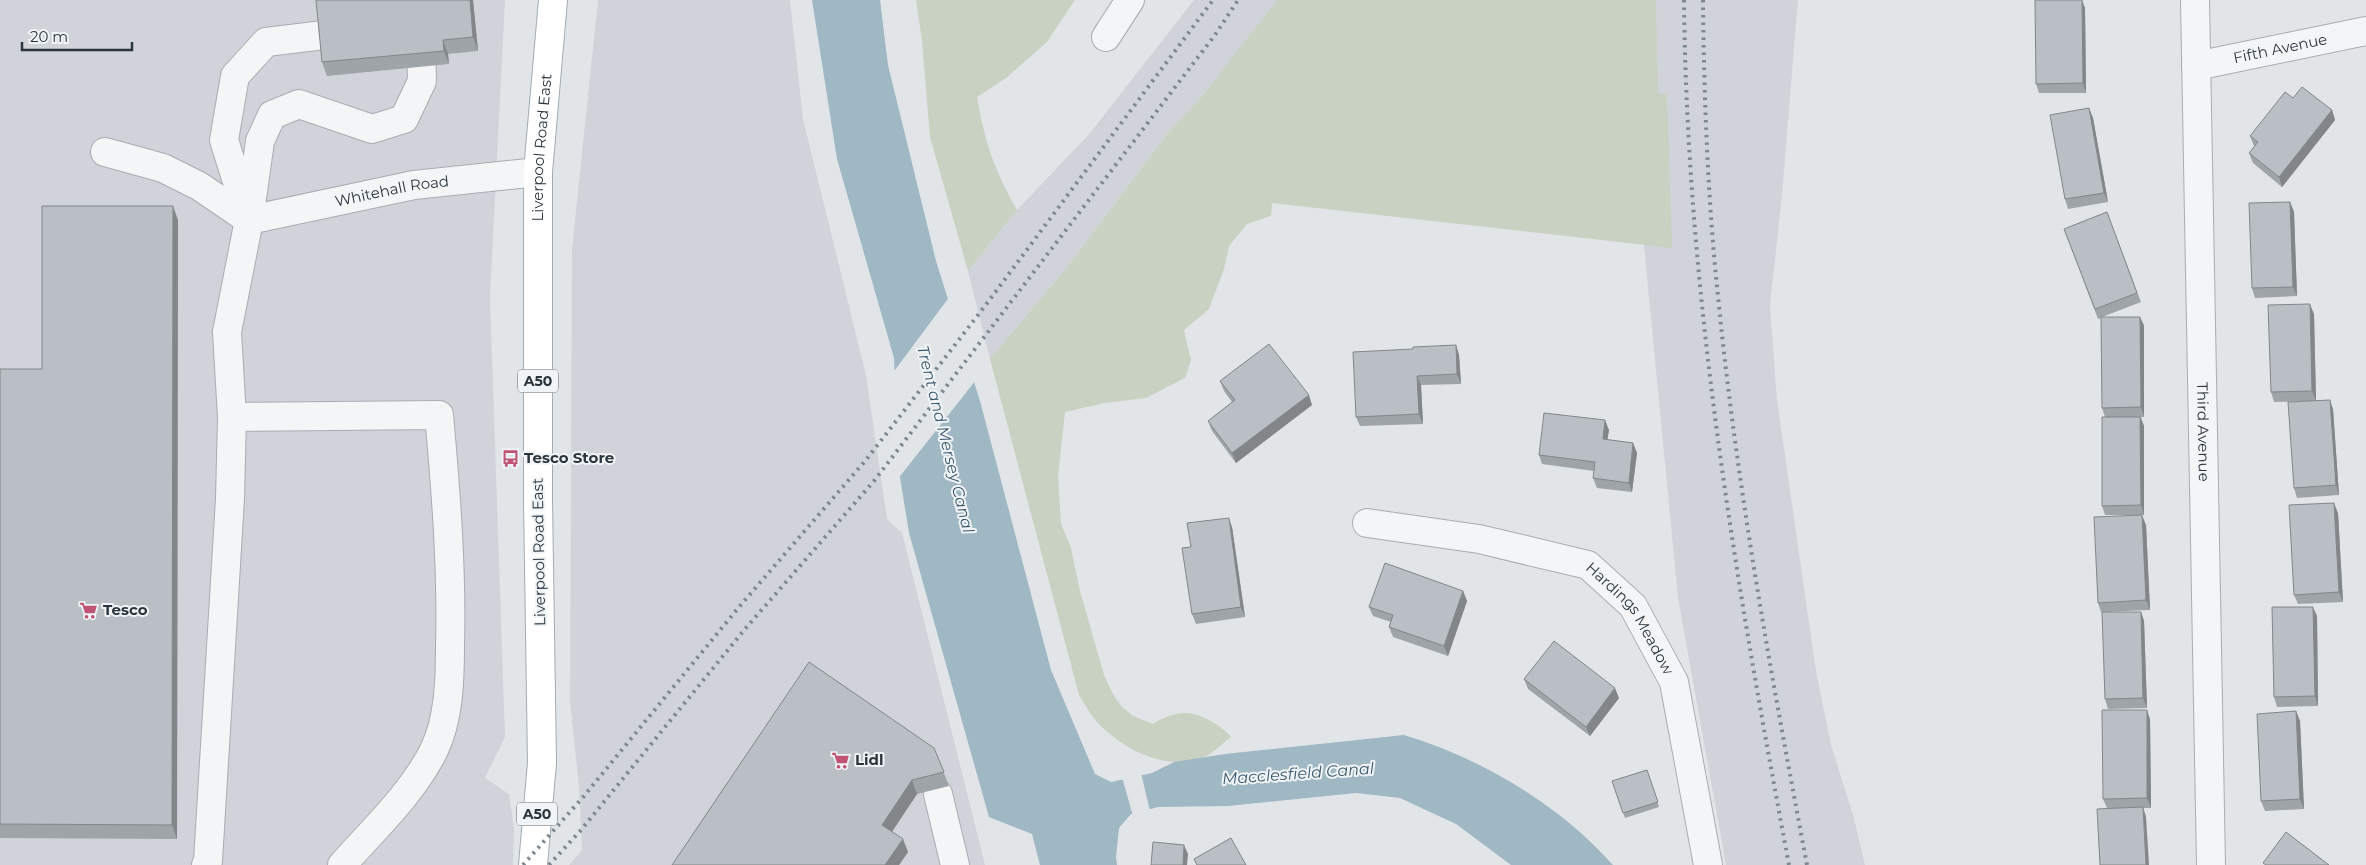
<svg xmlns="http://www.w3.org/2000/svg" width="2366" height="865" font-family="Montserrat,sans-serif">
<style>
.built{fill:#d0d4da}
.green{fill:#c9d1c3}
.water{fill:#a0b7c4}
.pier{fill:#e1e5e8}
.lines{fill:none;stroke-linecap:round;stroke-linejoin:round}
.minor-casing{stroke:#a7adb2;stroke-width:30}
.major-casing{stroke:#a2abb3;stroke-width:30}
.minor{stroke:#f3f5f7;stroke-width:28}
.major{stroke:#fff;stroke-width:28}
.rail{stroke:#7c8790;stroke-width:4;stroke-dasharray:2.5 5;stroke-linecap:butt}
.wall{fill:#9fa4a9}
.shaded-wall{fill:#828689}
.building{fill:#b9bfc4;stroke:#828689}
.labels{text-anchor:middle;stroke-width:4;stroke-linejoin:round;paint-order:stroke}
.shield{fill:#f1f4f6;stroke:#666e75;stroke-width:1}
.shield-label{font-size:14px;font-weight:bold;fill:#2b353e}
.street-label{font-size:15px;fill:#2b353e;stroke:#f1f4f6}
.poi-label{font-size:15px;font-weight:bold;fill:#2b353e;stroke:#f1f4f6;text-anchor:start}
.water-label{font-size:16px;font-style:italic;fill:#3a596e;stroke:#f1f4f6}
</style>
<rect width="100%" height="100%" fill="#e1e5e8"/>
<g class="built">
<path d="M0,0H505L490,297L505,737L485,778L509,794L514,829L513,865H0Z"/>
<path d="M598,0H790L803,119L866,375L887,519L902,533L985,865H569L582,850L579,788L570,701L572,249Z"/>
<path d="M1194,0H1299L1272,8L1202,96L1167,134L1067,267L990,359L968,271L1017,210L1090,133Z"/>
<path d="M1628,0H1798L1782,195L1770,306L1777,400L1816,671L1831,745L1854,818L1865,865H1726L1678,598L1644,246Z"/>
</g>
<g class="green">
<path d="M916,0H1075L1047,42L1006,78L977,97C985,143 994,169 1017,210L968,271L930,137L922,41Z"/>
<path d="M1277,0H1656L1658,94H1667L1672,248L1272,203L1271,216L1247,224L1229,246L1224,269L1209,309L1184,330L1191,360L1185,378L1146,398L1105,403L1065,412L1058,476L1061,524L1071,548L1080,591L1104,675L1114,696L1122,707L1133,716L1153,724C1161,718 1176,712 1187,713C1202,714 1222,726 1231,737C1224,742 1217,749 1210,754C1174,775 1124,751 1099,724C1091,716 1085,704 1079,695L990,359L1067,267L1167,134L1202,96Z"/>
</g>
<path class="water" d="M812,0H880L888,65L936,261L980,401L1051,670L1095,774L1111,782L1152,773L1174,762L1225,754L1404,735C1481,758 1560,805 1613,865H1511L1456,824L1400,798L1356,793L1228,806L1158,807L1131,814L1119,828L1116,857L1117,865H1040L1032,834L989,817L909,533L899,471L894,358L837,159Z"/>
<g class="pier">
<path d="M950,296L976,380L897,480L892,374Z"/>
<path d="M1141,773L1150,811L1133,816L1122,777Z"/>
</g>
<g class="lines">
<defs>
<g id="minor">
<path id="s1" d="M2195,0L2211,865"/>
<path d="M1106,37L1130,0"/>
<path id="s2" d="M2196,66L2366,31"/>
<path d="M105,152L163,168L199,186L249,220"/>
<path d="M249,220L224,140L235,76L266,42L357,31"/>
<path id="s3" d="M249,220L414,185L538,172"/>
<path d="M232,417L439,415C446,492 452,569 450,646C450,680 449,719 434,750C412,794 374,829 342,865"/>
<path id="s4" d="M1367,523L1479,539L1588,565L1633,606L1674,682L1708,865"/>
<path d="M938,794L955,865"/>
<path d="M206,865L208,861L230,499L232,417L227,332L249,220L260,141L272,115L299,104L372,129L404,119L422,81L421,46L409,34"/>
</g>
<g id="major">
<path id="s5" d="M533,865L542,763L538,500V172L553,0"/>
</g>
</defs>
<use href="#minor" class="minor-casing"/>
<use href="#major" class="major-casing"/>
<use href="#minor" class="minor"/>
<use href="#major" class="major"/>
<g class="rail">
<path d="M1684,0C1687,293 1735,578 1789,865"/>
<path d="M1703,0C1704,102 1708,205 1719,306C1738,494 1772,680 1807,865"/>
<path d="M523,865L584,796L739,607L866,460L985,306L1213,0"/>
<path d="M549,865L581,830L745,629L874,481L1215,35L1238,0"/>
</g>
</g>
<g class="wall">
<path d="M316,0H473L478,51L448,54L449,64L327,76L322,62Z"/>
<path d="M2085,8L2086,93H2039L2036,84Z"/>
<path d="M2293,98L2332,110L2335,120L2282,187L2253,163L2249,153L2255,147L2254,146L2250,136Z"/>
<path d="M2089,108L2093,118L2108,202L2068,209L2065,199Z"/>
<path d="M2290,202L2294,212L2297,296L2255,298L2252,288Z"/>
<path d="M2107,212L2141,302L2102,317H2140L2144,326V417H2141L2144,426V515H2105L2102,506L2105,417L2102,408L2101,318L2098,319L2064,229Z"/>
<path d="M178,220L177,839L0,838V369H42Z"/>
<path d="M2314,314L2316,400L2333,409L2339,495L2297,498L2294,488L2313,401L2274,402L2271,392Z"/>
<path d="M1456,345L1459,355L1461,384L1421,385L1423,424L1360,426L1356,417Z"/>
<path d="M1220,381L1312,405L1236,463L1212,431L1208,421L1232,402L1224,391Z"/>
<path d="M1609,430L1607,440L1633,443L1637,453L1632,492L1597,488L1593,478L1594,471L1542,464L1539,455Z"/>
<path d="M2338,513L2343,602L2298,604L2294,595Z"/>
<path d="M2146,525L2150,610L2101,612L2098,603Z"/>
<path d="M1232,527L1245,617L1196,624L1192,614L1191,547Z"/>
<path d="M1463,591L1467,601L1448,656L1393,637L1389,627L1391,622L1373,616L1369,607Z"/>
<path d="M2141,612L2144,621L2147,708L2108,709L2105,699Z"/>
<path d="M2317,616L2318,706L2277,707L2274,697Z"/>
<path d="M1524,679L1619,698L1590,736L1528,689Z"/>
<path d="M2296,711L2300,721L2304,809L2265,811L2261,801Z"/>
<path d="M2150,719L2151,808H2143L2146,817L2116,808H2107L2103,799Z"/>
<path d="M934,748L949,786L917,794L892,832L908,852L899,865H672Z"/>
<path d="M1647,770L1659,807L1625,818L1612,781Z"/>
</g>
<g class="shaded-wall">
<path d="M470,0H473L478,51L473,37Z"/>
<path d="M2082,0L2085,8L2086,93L2083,83Z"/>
<path d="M443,40L448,54L449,64L444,51Z"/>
<path d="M2089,108L2093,118L2108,202L2104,193Z"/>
<path d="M2332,110L2335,120L2282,187L2279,177Z"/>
<path d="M2290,202L2294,212L2297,296L2293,287Z"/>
<path d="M173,206L178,220L177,839L172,825Z"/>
<path d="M2310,304L2314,314L2316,401L2312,391Z"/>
<path d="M2140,317L2144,326V417L2141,407Z"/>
<path d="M1456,345L1459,355L1461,384L1457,374Z"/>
<path d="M1417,376L1421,385L1423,424L1419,414Z"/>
<path d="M1309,395L1312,405L1236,463L1232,453Z"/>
<path d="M2330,400L2333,409L2339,495L2336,485Z"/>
<path d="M2140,417L2144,426V515L2141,505Z"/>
<path d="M1605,420L1609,430L1606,449L1603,439Z"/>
<path d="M1633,443L1637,453L1632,492L1629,483Z"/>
<path d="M2334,503L2338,513L2343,602L2339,592Z"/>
<path d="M2142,515L2146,525L2150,610L2146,600Z"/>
<path d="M1229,518L1232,527L1245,617L1241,607Z"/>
<path d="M1463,591L1467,601L1448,656L1444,646Z"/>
<path d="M2313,607L2317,616L2318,706L2315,696Z"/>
<path d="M2141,612L2144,621L2147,708L2143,698Z"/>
<path d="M1615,688L1619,698L1590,736L1586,727Z"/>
<path d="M2147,710L2150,719L2151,808L2147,798Z"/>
<path d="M2296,711L2300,721L2304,809L2300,799Z"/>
<path d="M912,780L917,794L887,839L882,825Z"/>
<path d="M2143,807L2146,817L2149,865H2146Z"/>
<path d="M903,839L908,852L899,865H885Z"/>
<path d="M1184,845L1188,854L1187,865H1183Z"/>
</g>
<g class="building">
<path d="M316,0H470L473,37L443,40L444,51L322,62Z"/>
<path d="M2035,0H2082L2083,83L2036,84Z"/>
<path d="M2302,87L2332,110L2279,177L2249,153L2258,142L2250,136L2285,92L2293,98Z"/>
<path d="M2089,108L2104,193L2065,199L2050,115Z"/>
<path d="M2290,202L2293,287L2252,288L2249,203Z"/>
<path d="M42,206H173L172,825L0,824V369H42Z"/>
<path d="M2107,212L2137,293L2095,309L2064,229Z"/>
<path d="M2310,304L2312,391L2271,392L2268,305Z"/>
<path d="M2101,317H2140L2141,407L2102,408Z"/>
<path d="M1269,344L1309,395L1232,453L1208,421L1235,400L1220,381Z"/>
<path d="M1456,345L1457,374L1417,376L1419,414L1356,417L1353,352L1413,349V347Z"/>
<path d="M2330,400L2336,485L2294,488L2288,402Z"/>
<path d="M1544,413L1605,420L1603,439L1633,443L1629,483L1593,478L1595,462L1539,455Z"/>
<path d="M2102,417H2140L2141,505L2102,506Z"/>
<path d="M2334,503L2339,592L2294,595L2289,505Z"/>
<path d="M2142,515L2146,600L2098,603L2094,517Z"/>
<path d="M1229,518L1241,607L1192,614L1182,548L1191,547L1187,523Z"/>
<path d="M1385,563L1463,591L1444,646L1389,627L1393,615L1369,607Z"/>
<path d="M2272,607H2313L2315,696L2274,697Z"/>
<path d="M2102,612H2141L2143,698L2105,699Z"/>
<path d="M1554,641L1615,688L1586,727L1524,679Z"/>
<path d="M809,662L934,748L944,772L912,780L882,825L903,839L885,865H672Z"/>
<path d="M2102,710H2147V798L2103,799Z"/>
<path d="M2296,711L2300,799L2261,801L2257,714Z"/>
<path d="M1647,770L1658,802L1623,813L1612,781Z"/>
<path d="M2143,807L2146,865H2100L2097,809Z"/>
<path d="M2286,832L2329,865H2266L2263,863Z"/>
<path d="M1231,838L1246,865H1197L1194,859Z"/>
<path d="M1153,842L1184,845L1183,865H1151Z"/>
</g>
<defs>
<symbol id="bus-bare" viewBox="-9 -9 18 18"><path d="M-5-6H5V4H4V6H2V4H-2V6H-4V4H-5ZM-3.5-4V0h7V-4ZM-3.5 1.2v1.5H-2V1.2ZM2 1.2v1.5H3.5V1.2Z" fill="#bf5474" stroke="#f1f4f6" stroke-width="2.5" paint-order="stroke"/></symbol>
<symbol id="supermarket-bare" viewBox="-9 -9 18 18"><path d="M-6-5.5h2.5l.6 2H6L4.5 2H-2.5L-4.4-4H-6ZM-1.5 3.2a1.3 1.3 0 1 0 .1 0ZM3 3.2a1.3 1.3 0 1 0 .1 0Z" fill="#bf5474" stroke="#f1f4f6" stroke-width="2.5" paint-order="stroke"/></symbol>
</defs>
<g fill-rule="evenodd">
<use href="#bus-bare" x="498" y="446" width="25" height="25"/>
<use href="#supermarket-bare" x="76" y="598" width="25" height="25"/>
<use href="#supermarket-bare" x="828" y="748" width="25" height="25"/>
</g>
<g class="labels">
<g class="shield">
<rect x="518" y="369.5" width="40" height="23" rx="4"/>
<rect x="517" y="802.5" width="40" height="23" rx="4"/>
</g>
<g class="shield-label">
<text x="538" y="386">A50</text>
<text x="537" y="819">A50</text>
</g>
<g class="street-label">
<text dy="5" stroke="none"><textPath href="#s2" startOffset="86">Fifth Avenue</textPath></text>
<text dy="5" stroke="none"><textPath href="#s5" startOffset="718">Liverpool Road East</textPath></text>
<text dy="5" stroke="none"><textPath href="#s3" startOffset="146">Whitehall Road</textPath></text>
<text dy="5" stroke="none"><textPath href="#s1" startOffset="432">Third Avenue</textPath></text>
<text transform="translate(539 552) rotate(-91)" y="5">Liverpool Road East</text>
<text dy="5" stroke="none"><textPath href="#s4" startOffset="294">Hardings Meadow</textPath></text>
</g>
<g class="poi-label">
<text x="524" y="463">Tesco Store</text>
<text x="103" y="615">Tesco</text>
<text x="855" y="765">Lidl</text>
</g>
<g class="water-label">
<text transform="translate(946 439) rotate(76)" y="6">Trent and Mersey Canal</text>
<text transform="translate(1298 773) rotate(-4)" y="6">Macclesfield Canal</text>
</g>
</g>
<path d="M22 42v8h110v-8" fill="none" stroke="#2b353e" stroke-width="2.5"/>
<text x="30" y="42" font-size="15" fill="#2b353e" stroke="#f1f4f6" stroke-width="4" paint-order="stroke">20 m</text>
</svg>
